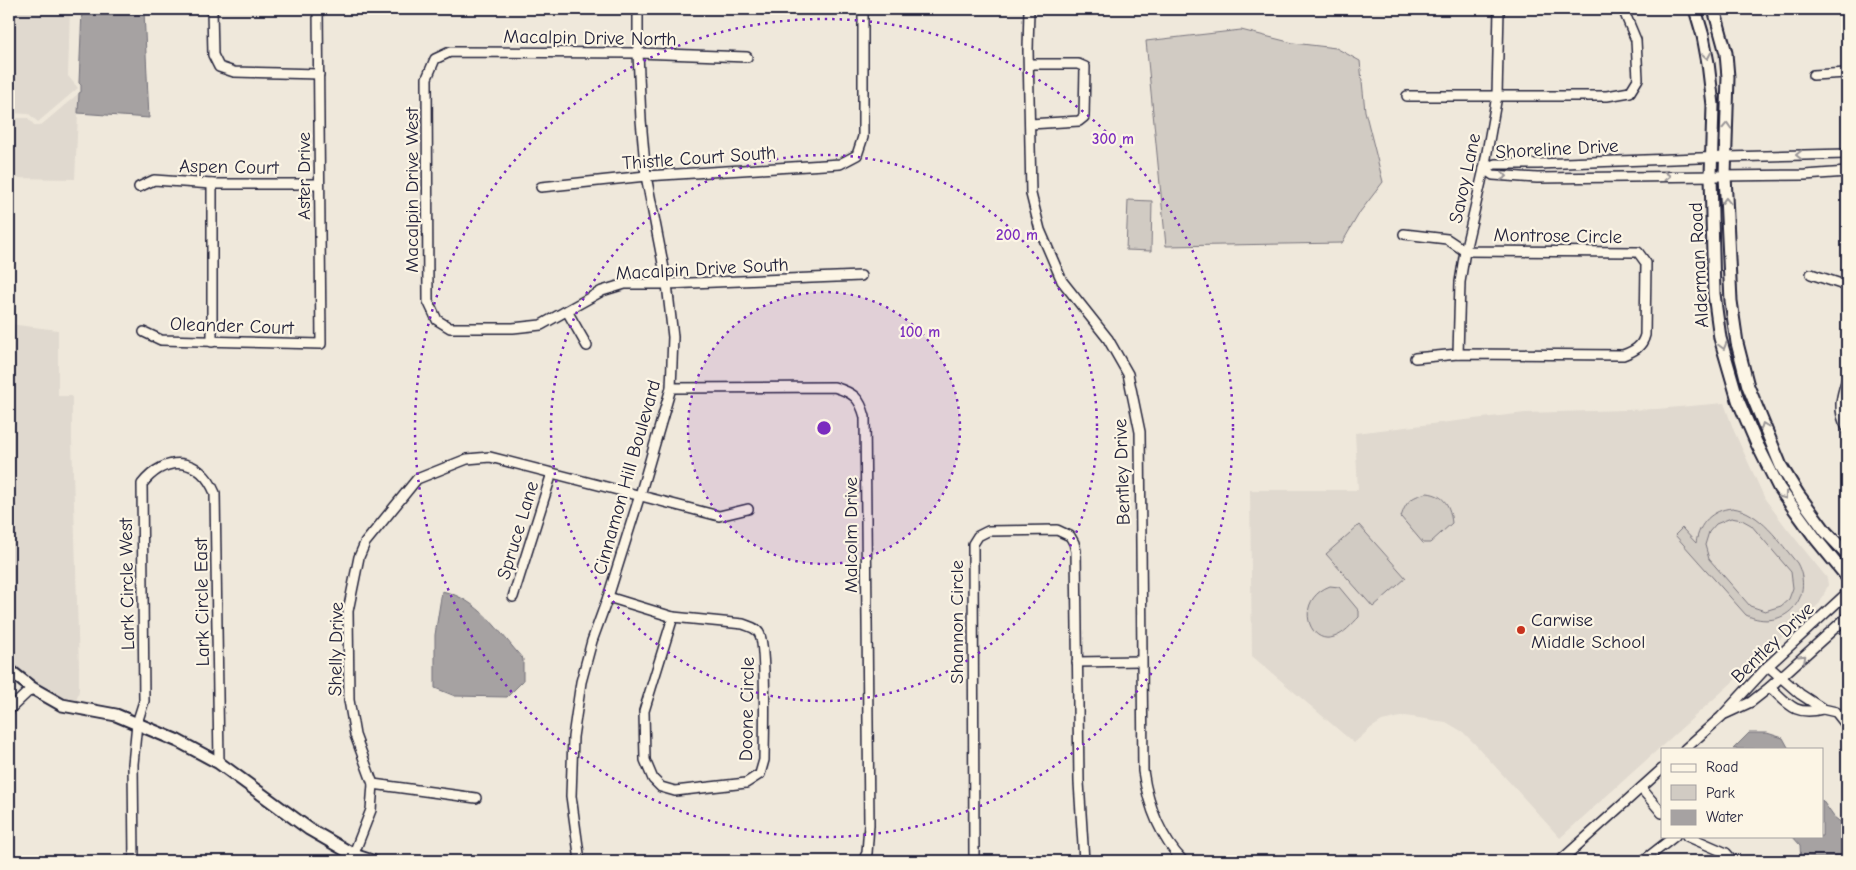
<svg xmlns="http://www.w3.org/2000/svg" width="1856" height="870" font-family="'Comic Neue',sans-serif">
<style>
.built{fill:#e0d9cf}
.green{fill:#d1cbc3;stroke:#7a767f;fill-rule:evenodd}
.water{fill:#a6a2a2;stroke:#716f79}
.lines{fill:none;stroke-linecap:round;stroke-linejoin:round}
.minor-casing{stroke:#22223b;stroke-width:12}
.tertiary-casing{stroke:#22223b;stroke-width:15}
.minor{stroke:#fcf5e5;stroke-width:9}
.tertiary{stroke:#fcf5e5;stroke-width:11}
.oneway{stroke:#9a9698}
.ring{fill:none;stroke:#7b2cbf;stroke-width:2.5;stroke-dasharray:2.5 5}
.poi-dot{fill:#c8321e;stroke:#fcf5e5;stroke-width:2}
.labels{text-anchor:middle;stroke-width:4.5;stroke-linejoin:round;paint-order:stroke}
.street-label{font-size:19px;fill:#22223b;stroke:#fcf5e5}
.poi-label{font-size:19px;fill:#22223b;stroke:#fcf5e5;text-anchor:start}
.centre{fill:#7b2cbf;stroke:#fcf5e5;stroke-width:2.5}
.ring-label{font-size:15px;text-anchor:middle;font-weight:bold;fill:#7b2cbf;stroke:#fcf5e5;stroke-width:4.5;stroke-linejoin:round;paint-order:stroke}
</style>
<rect width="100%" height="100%" fill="#efe8db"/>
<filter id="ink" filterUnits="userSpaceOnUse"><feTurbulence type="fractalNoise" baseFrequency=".02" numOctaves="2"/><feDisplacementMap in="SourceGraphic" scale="10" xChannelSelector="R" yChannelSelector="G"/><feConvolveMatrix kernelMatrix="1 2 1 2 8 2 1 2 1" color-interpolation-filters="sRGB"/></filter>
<g filter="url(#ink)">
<g class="built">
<path d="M9,9H70L68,76L78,88L38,122L29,114L9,113Z"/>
<path d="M79,93L75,179L9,178V118H28L35,126H40Z"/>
<path d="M9,324L58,330V396H72V439L79,667V690L76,702L64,700L35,684L9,664Z"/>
<path d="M1724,403L1734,431L1765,499L1785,526L1827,578L1828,585L1820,603L1560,838L1474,743L1463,732L1446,722L1405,716L1382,721L1371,728L1354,743L1252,656L1250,490H1358L1355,433L1525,413L1657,409Z"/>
</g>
<g class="green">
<path d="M1241,30L1293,43L1336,48L1360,61L1365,111L1383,182L1360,212L1342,243L1166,246L1146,41Z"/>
<path d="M1128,200L1152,201L1151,251L1126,250Z"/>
<path d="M1427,493C1445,495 1450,506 1452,523L1430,543H1423L1401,517C1406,501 1411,497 1427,493Z"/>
<path d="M1732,508C1760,511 1780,543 1797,563C1816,598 1783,633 1746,615L1675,535L1682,528L1696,543C1699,523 1712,510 1732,508ZM1731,518L1742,520L1751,525L1791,572L1793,588L1789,599L1781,606L1765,611L1750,606L1709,559L1705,545L1709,532L1716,524Z"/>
<path d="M1359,525L1406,578L1373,607L1326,554Z"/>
<path d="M1330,586L1339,587L1359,611V617C1352,624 1344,634 1334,637C1309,646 1293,600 1330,586Z"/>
</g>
<g class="water">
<path d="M82,9L144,11L149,118L78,113L79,93L81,92V85L79,83Z"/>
<path d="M442,591C479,599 499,632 523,659V681L507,697L455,696L435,688V635Z"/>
<path d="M1749,733H1767L1783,738L1789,749H1733Z"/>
<path d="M1822,800L1834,817L1847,827V861H1801L1800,845L1792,836H1822Z"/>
</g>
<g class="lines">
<defs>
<g id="minor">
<path d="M212,9L213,55L219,67L234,72L319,74"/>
<path d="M1029,9L1028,50L1031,194L1040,230L1062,281L1108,339L1128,374L1140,432L1143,771C1148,805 1159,836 1183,861"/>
<path d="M747,57L638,53L450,52L435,59L427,78L428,301L437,320L450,328H513L541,325L602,291L625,284H667L861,276"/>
<path d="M1029,64H1078L1085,67L1084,117L1079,121L1030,124"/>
<path d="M1813,75L1847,73"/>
<path d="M1407,96H1607L1630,92L1638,79L1636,40L1623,9"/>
<path d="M1847,154L1726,157L1538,164H1495L1484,169L1493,175L1537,178L1805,175L1847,172"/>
<path d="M139,187L154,180L212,184H319"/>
<path d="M541,187L646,176L840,164L857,155L863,137V9"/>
<path d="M1404,234L1447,239L1465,251L1638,252L1646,263L1645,335C1642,347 1634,351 1623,355L1458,354L1415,358"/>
<path d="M1811,274L1847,286"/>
<path d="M567,311L587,346"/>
<path d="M144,332L161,340L321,344L318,9"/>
<path d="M212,342V184"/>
<path d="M1458,354L1460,282L1465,251L1484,169L1497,96L1499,9"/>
<path d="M1847,379C1841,397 1837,411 1847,428"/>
<path d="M671,388L834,387C854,393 860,398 865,417L869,825L867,853L863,861"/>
<path d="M513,597L552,473"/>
<path d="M608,597L673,617"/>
<path d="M673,617L743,624C749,626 756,628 759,633C767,645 764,740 764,760L760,774L746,783L675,791L661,787L653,779L645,760L644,711Z"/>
<path d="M1077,662L1141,661"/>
<path d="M1768,666L1800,694L1823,709C1795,716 1789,705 1770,687"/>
<path d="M1823,709L1836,712L1847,726"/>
<path d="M9,710L32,688"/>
<path d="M1725,714L1751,702L1770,687L1847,617"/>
<path d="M1685,749L1721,717L1768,666L1847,593"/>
<path d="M373,784L476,798"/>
<path d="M1641,788L1662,813"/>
<path d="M1687,836L1726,853L1733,861"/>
<path d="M134,861L133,764L137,723L144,701L142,484C166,454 200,457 215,493L219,763"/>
<path d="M351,861L371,810L373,784L355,735L349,700L348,611L359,557L365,543L417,479L467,459L490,457L719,516L748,509"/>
<path d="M580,861L571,796L573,737L581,682L592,641L608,597L640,495L671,388L673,337L667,284L646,176L641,120L638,53V9"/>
<path d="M974,861L973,544L978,536L988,531L1057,530L1070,536L1074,543L1076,551L1079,782L1084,861"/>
<path d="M1560,861L1662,769"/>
<path d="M1643,861L1675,836"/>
</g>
<g id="tertiary">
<path d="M1695,9L1703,36L1708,63L1713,105L1711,176L1714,294L1720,338L1738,400L1756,442L1779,488L1816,539L1847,577"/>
<path d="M1714,9L1726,53L1728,77L1725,175L1731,301L1737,343L1748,386L1781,466L1798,494L1826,532L1847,554"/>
<path d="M9,670L32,688L62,705L116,715L178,741L219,763L309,829L354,855L372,861"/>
</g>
</defs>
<use href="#minor" class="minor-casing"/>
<use href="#tertiary" class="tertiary-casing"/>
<use href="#minor" class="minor"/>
<use href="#tertiary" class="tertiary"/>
</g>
<defs><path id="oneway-chevron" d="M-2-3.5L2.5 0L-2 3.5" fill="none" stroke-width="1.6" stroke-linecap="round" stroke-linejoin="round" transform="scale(1.25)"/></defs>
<g class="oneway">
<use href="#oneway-chevron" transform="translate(1707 56) rotate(80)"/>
<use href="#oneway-chevron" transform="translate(1727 126) rotate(-87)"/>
<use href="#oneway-chevron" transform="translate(1799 155) rotate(179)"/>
<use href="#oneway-chevron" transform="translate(1504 176) rotate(7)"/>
<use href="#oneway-chevron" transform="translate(1667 176)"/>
<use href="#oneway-chevron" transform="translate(1726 201) rotate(-92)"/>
<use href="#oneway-chevron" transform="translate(1723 346) rotate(74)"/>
<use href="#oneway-chevron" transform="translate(1764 426) rotate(-111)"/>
<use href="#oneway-chevron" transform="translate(1784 496) rotate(54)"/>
<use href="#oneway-chevron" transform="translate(1803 658) rotate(-43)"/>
</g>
</g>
<circle cx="824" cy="428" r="136" fill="#7b2cbf" fill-opacity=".12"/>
<g class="ring">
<circle cx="824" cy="428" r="136"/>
<circle cx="824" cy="428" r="273"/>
<circle cx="824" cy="428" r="409"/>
</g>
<circle class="poi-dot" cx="1521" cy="630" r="5"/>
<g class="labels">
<g class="street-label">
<text transform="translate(590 37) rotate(1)" y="7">Macalpin Drive North</text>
<text transform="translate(1557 148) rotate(-3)" y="7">Shoreline Drive</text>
<text transform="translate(699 157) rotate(-4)" y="7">Thistle Court South</text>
<text transform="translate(229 166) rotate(1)" y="7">Aspen Court</text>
<text transform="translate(303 176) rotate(-90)" y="7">Aster Drive</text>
<text transform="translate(1464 178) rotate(-78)" y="7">Savoy Lane</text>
<text transform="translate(411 190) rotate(-90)" y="7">Macalpin Drive West</text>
<text transform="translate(1558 235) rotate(1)" y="7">Montrose Circle</text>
<text transform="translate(1698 265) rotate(-93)" y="7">Alderman Road</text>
<text transform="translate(702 268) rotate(-3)" y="7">Macalpin Drive South</text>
<text transform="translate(232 325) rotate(2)" y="7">Oleander Court</text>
<text transform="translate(1121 472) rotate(-92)" y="7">Bentley Drive</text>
<text transform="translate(626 477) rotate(-74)" y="7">Cinnamon Hill Boulevard</text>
<text transform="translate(517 530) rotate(-73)" y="7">Spruce Lane</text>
<text transform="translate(850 535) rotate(-90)" y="7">Malcolm Drive</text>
<text transform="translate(126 584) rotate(-91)" y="7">Lark Circle West</text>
<text transform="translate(201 602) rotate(-91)" y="7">Lark Circle East</text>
<text transform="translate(956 622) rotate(-90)" y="7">Shannon Circle</text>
<text transform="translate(1772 642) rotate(-44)" y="7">Bentley Drive</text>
<text transform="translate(335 649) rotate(-89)" y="7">Shelly Drive</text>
<text transform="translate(746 709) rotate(-89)" y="7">Doone Circle</text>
</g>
<g class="poi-label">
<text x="1531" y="626">Carwise<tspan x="1531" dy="22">Middle School</tspan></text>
</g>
</g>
<circle cx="824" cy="428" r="8" class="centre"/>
<g class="ring-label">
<text x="1113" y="144">300 m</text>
<text x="1017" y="240">200 m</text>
<text x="920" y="337">100 m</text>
</g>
<rect width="1856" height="870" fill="none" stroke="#fcf5e5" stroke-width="30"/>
<rect x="15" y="15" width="1826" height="840" fill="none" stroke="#22223b" stroke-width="2" filter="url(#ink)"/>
<rect x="1661" y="748" width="162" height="90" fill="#fcf5e5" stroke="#a5a1a1"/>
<rect x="1671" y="764" width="25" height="8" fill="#fcf5e5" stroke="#a5a1a1"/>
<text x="1706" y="772" font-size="15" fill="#22223b">Road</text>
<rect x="1671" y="785" width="25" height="15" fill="#d1cbc3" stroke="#a5a1a1"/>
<text x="1706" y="798" font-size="15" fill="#22223b">Park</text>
<rect x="1671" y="810" width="25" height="15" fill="#a6a2a2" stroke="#a5a1a1"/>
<text x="1706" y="822" font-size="15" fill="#22223b">Water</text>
</svg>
